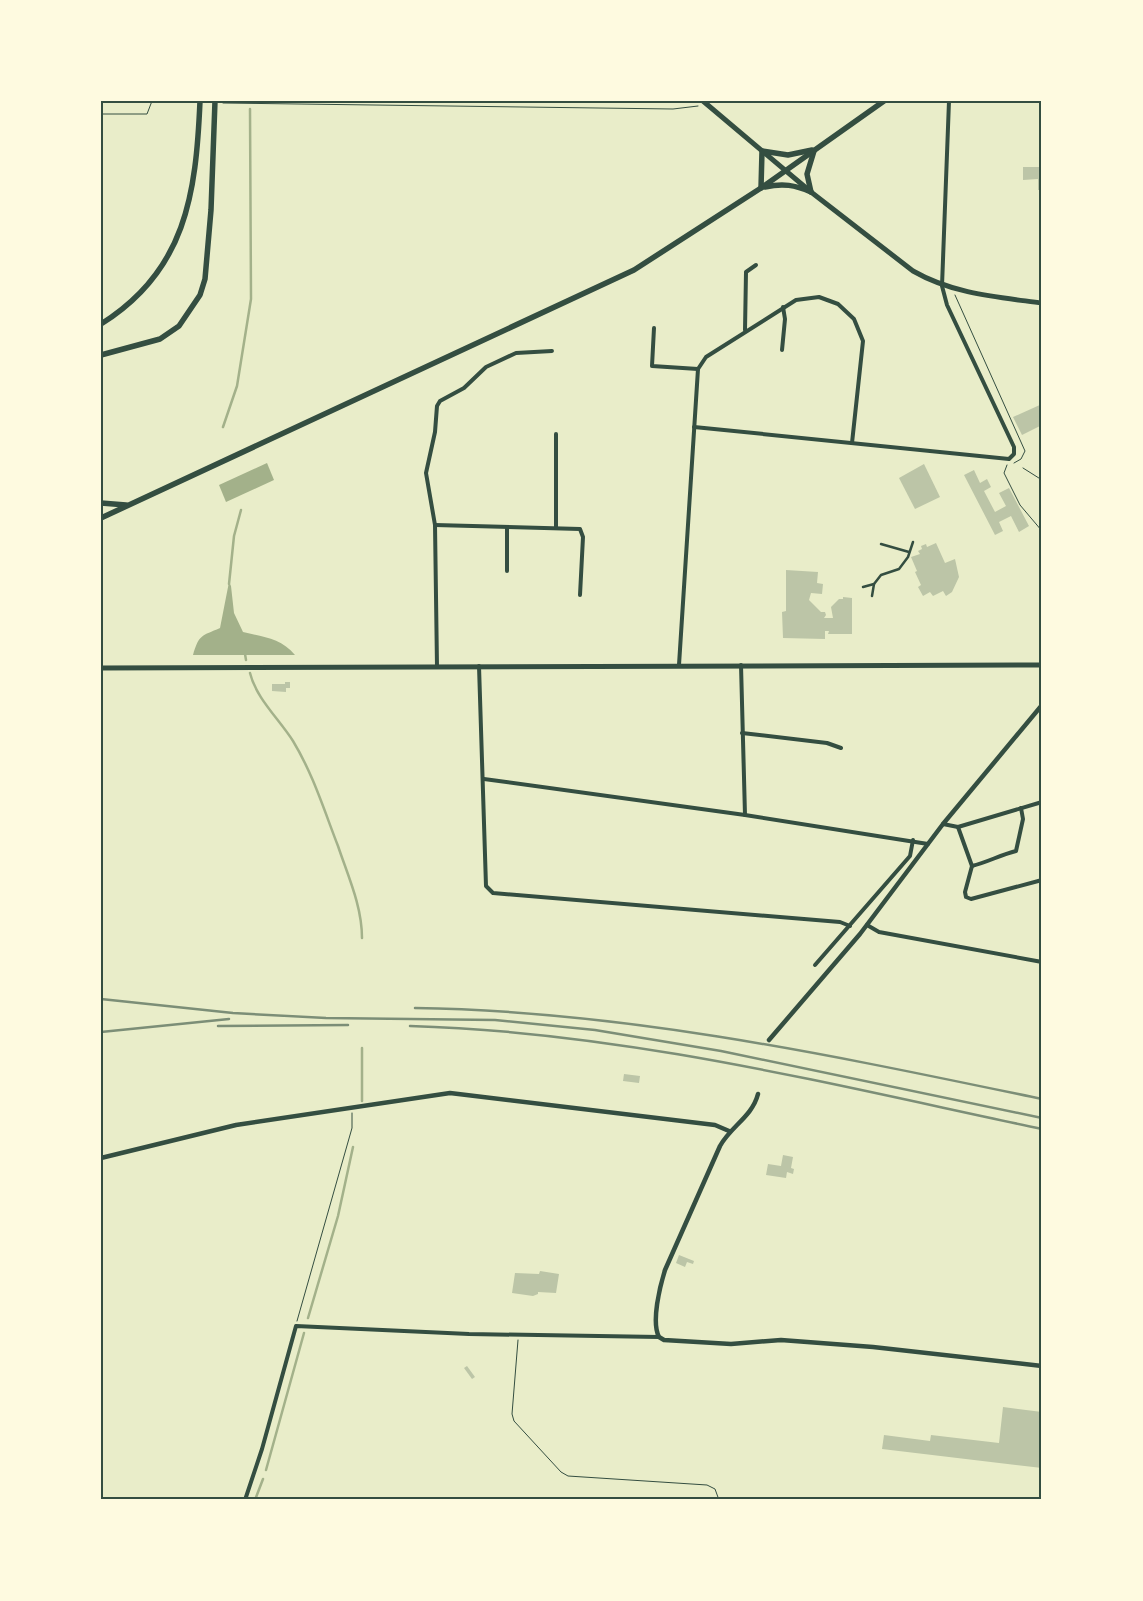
<svg xmlns="http://www.w3.org/2000/svg" width="1143" height="1601" font-family="Overpass,sans-serif">
<style>
.water{fill:#a3b18a}
.lines{fill:none;stroke-linecap:round;stroke-linejoin:round}
.stream{stroke:#a3b18a;stroke-width:2.5}
.building{fill:#bcc5a7}
.path{stroke:#344e41;stroke-width:1}
.pedestrian{stroke:#344e41;stroke-width:2.5}
.minor{stroke:#344e41;stroke-width:4}
.tertiary{stroke:#344e41;stroke-width:4.5}
.secondary{stroke:#344e41;stroke-width:5}
.primary{stroke:#344e41;stroke-width:5.5}
.trunk{stroke:#344e41;stroke-width:5.5}
.rail{stroke:#7c8e77;stroke-width:2.5}
.neatline{fill:none;stroke:#344e41;stroke-width:2}
</style>
<rect width="100%" height="100%" fill="#e9edc9"/>
<g class="water">
<path d="M267,463L274,480L226,502L219,485Z"/>
<path d="M229,582L231,586L234,613L243,632C263,637 281,638 295,655H193C199,634 202,636 220,628Z"/>
</g>
<g class="lines">
<g class="stream">
<path d="M223,427L237,386L251,299L250,109"/>
<path d="M229,584L234,536L241,510"/>
<path d="M245,654L246,660"/>
<path d="M250,673C256,698 279,719 293,741C313,774 324,810 338,846C348,876 362,906 362,938"/>
<path d="M362,1048V1101"/>
<path d="M308,1318L338,1216L353,1147"/>
<path d="M266,1470L304,1333"/>
<path d="M255,1500L263,1479"/>
</g>
</g>
<g class="building">
<path d="M1023,167H1041L1042,190H1038V179L1023,180Z"/>
<path d="M1042,404V425L1022,435L1013,417Z"/>
<path d="M924,464L940,497L915,509L899,478Z"/>
<path d="M974,470L980,483L987,479L991,487L984,491L995,512L1006,506L999,493L1009,488L1029,526L1019,532L1011,516L999,522L1003,531L995,535L964,475Z"/>
<path d="M936,543L945,563L955,559L959,577L952,592L946,596L943,591L933,596L930,592L923,596L918,587L921,585L915,572L917,571L911,557L920,554L918,551L922,549L921,546L926,544L927,547Z"/>
<path d="M786,570L818,572L817,583L823,584L822,594L811,593L809,600L821,612H825L826,615L824,618H833L831,607L839,599H843V597L852,598V634H828L829,631H825V639L783,638L782,612L786,611Z"/>
<path d="M285,682H290V688H286V692L272,691V684H285Z"/>
<path d="M624,1074L640,1076L639,1083L623,1081Z"/>
<path d="M783,1155L793,1157L791,1168L794,1169L793,1174L787,1172L786,1178L766,1175L768,1164L781,1166Z"/>
<path d="M679,1255L694,1261L693,1264L687,1262L685,1267L676,1263Z"/>
<path d="M540,1271L559,1274L556,1293L538,1292V1294L533,1296L512,1293L515,1273L539,1274Z"/>
<path d="M467,1366L475,1377L472,1379L464,1368Z"/>
<path d="M1003,1407L1042,1412V1468L882,1449L884,1435L930,1441L931,1435L999,1443Z"/>
</g>
<g class="lines">
<g class="path">
<path d="M166,101L194,102"/>
<path d="M223,103L673,109L698,106"/>
<path d="M101,114H147L152,101"/>
<path d="M955,295L1025,451L1021,459L1014,463"/>
<path d="M1007,465L1004,473L1020,505L1042,531"/>
<path d="M1023,468L1042,480"/>
<path d="M297,1321L352,1128V1113"/>
<path d="M518,1340L512,1414L514,1421L561,1472L568,1476L707,1485L715,1489L719,1500"/>
</g>
<g class="pedestrian">
<path d="M881,544L909,552"/>
<path d="M863,587L874,584L881,575L899,569L908,557L913,542"/>
<path d="M872,596L874,584"/>
</g>
<g class="minor">
<path d="M654,328L652,366L698,369"/>
<path d="M745,330L746,272L756,265"/>
<path d="M782,350L785,319L783,307"/>
<path d="M694,427L1009,459L1014,454V447L947,305L942,286L949,101"/>
<path d="M435,525L580,529L583,537L580,595"/>
<path d="M556,527V434"/>
<path d="M507,571V527"/>
<path d="M679,665L698,369L706,357L796,300L819,297L838,304L854,319L863,341L852,443"/>
<path d="M741,665L745,815"/>
<path d="M479,666L486,886L493,893L840,922L850,926"/>
<path d="M437,667L435,525L426,473L435,432L437,406L440,401L464,388L486,367L516,353L552,351"/>
<path d="M742,733L827,743L841,748"/>
<path d="M484,779L745,815L928,844"/>
<path d="M943,824L958,827L1042,802"/>
<path d="M958,827L972,866C988,862 1000,855 1016,851L1023,819L1021,808"/>
<path d="M972,866L965,892L966,897L971,899L1042,880"/>
<path d="M867,925L879,932L1042,962"/>
<path d="M815,965L910,856L913,840"/>
<path d="M245,1500L262,1449L296,1326L469,1334L659,1337"/>
</g>
<g class="tertiary">
<path d="M769,1040L860,934L943,824L1042,705"/>
<path d="M758,1094C752,1117 731,1126 720,1146L665,1270C660,1286 651,1322 659,1337L664,1340L731,1344L781,1340L873,1347L1042,1366"/>
<path d="M101,1158L236,1125L450,1093L715,1125L729,1131"/>
</g>
<g class="secondary">
<path d="M703,101L811,192L913,271C953,294 997,297 1042,303"/>
<path d="M101,668L1042,665"/>
</g>
<g class="primary">
<path d="M765,187C783,183 795,185 811,192"/>
<path d="M761,188L762,151L788,155L812,150"/>
<path d="M811,192L807,174L814,151"/>
<path d="M101,503L126,505"/>
<path d="M101,518L634,270L761,188L884,101"/>
</g>
<g class="trunk">
<path d="M101,324C186,271 196,194 200,101"/>
<path d="M101,355L160,339L179,326L200,295L205,279L211,210L215,101"/>
</g>
<g class="rail">
<path d="M101,999L233,1013L326,1018L495,1020L595,1030L721,1051L1042,1118"/>
<path d="M415,1008C627,1011 835,1056 1042,1099"/>
<path d="M218,1026L348,1025"/>
<path d="M410,1026C625,1032 833,1085 1042,1129"/>
<path d="M101,1032L229,1019"/>
</g>
</g>
<rect width="1143" height="1601" fill="none" stroke="#fefae0" stroke-width="205"/>
<rect x="102" y="102" width="938" height="1396" class="neatline"/>
</svg>
